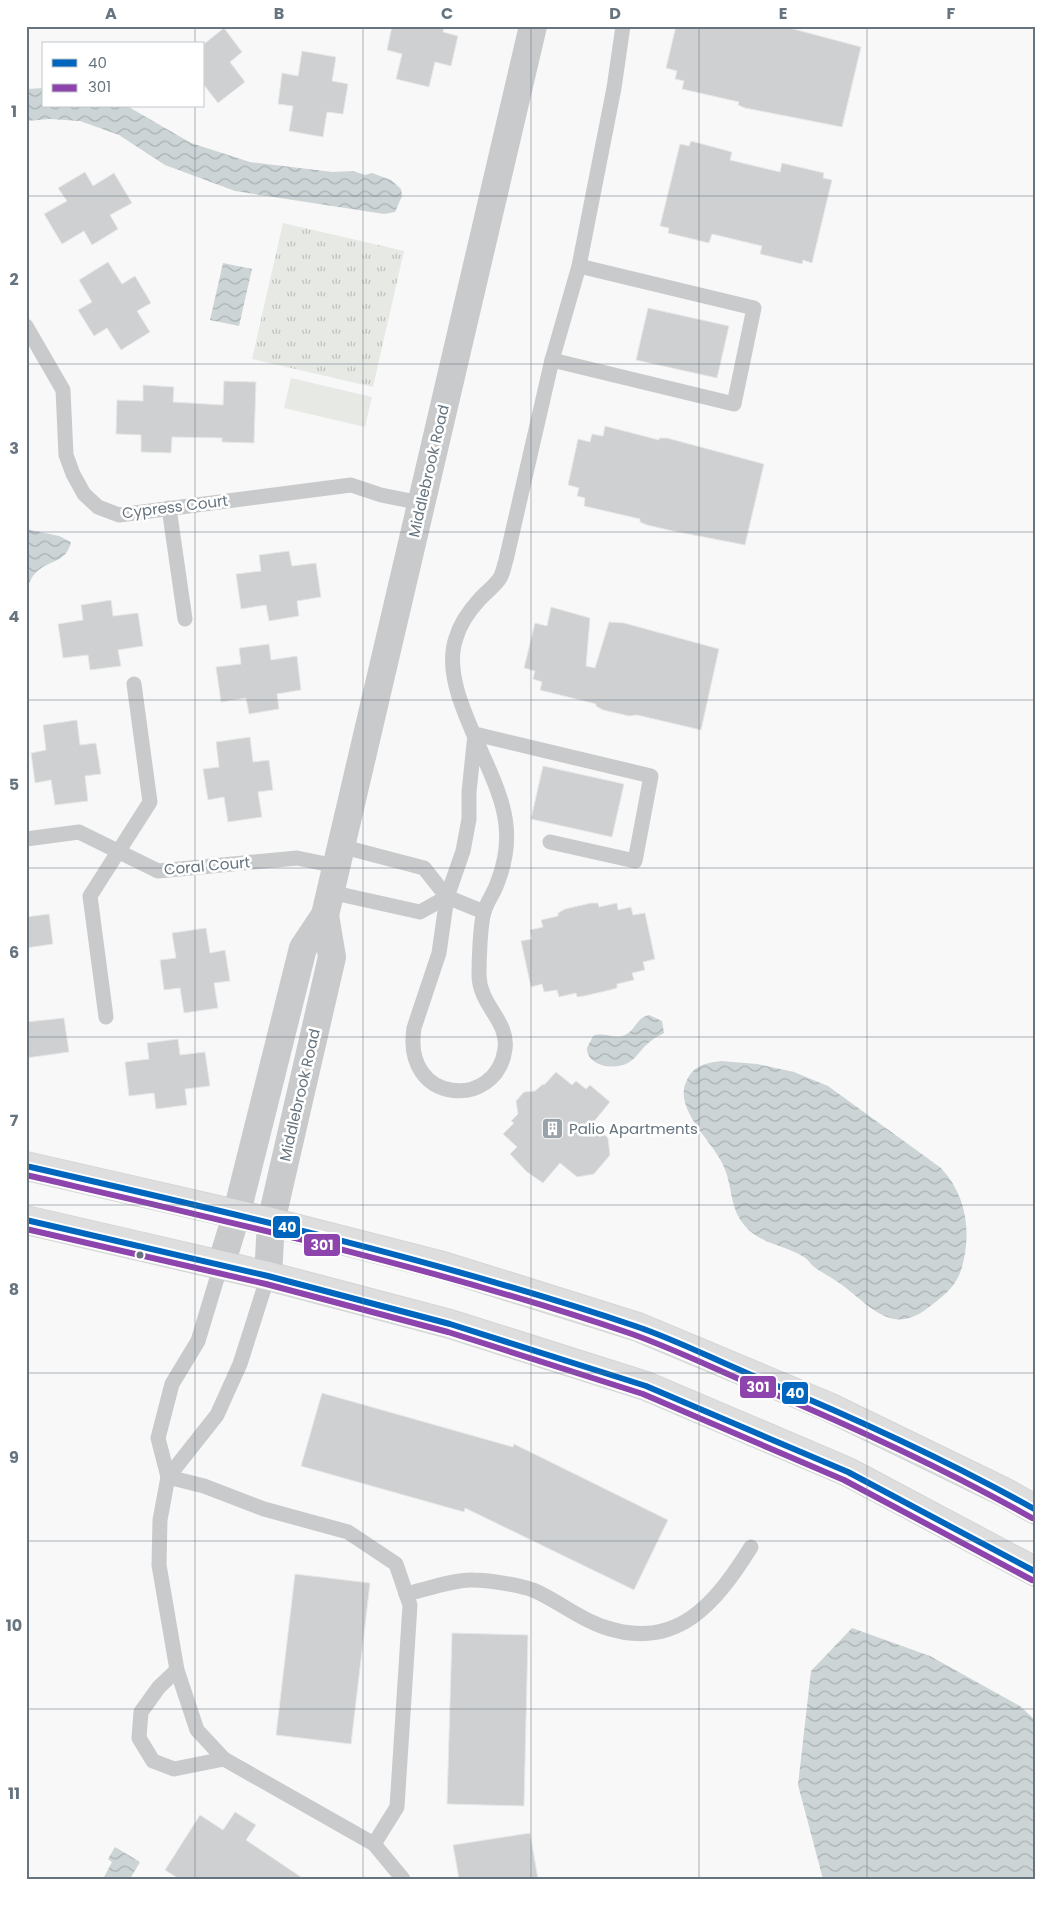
<svg xmlns="http://www.w3.org/2000/svg" width="1062" height="1905" font-family="Poppins,sans-serif">
<style>
.green{fill:#e7e9e5}
.park{fill:url(#park-tufts)}
.water{fill:url(#water-waves)}
.building{fill:#ced0d1;stroke:#e8e8e8}
.lines{fill:none;stroke-linecap:round;stroke-linejoin:round}
.secondary-casing{stroke:#d4d5d6;stroke-width:30}
.lane{stroke:#c9cacb;stroke-width:15}
.street{stroke:#c9cacb;stroke-width:28}
.secondary{stroke:#dededf;stroke-width:28}
.bus-1-casing{stroke:#fff;stroke-width:10}
.bus-2-casing{stroke:#fff;stroke-width:10}
.bus-1{stroke:#0065bd;stroke-width:6}
.bus-2{stroke:#8e44ad;stroke-width:6}
.grid{fill:none;stroke:#66747f;stroke-width:1;stroke-opacity:0.55}
.bus-dot{fill:#66747f;stroke:#fff;stroke-width:2}
.labels{text-anchor:middle;stroke-width:5;stroke-linejoin:round;paint-order:stroke}
.street-label{font-size:15px;fill:#66747f;stroke:#fff}
.poi-label{font-size:15px;fill:#66747f;stroke:#fff;text-anchor:start}
.line-badge{stroke:#fff;stroke-width:2}
.badge-label{font-size:14px;text-anchor:middle;font-weight:bold;fill:#fff}
.neatline{fill:none;stroke:#66747f;stroke-width:2}
.grid-label{font-size:16px;text-anchor:middle;font-weight:bold;fill:#66747f}
</style>
<defs>
<pattern id="park-tufts" width="24" height="20" patternUnits="userSpaceOnUse" patternTransform="scale(1.25)"><rect width="24" height="20" fill="#e7e9e5"/><path d="M3 7l-1-3M5 7V3M7 7l1-3M15 17l-1-3M17 17v-4M19 17l1-3" fill="none" stroke="#bfc1bf"/></pattern>
<pattern id="water-waves" width="16" height="10" patternUnits="userSpaceOnUse" patternTransform="scale(1.25)"><rect width="16" height="10" fill="#cdd4d6"/><path d="M0 5q4-4 8 0t8 0" fill="none" stroke="#aab1b3"/></pattern>
</defs>
<rect width="100%" height="100%" fill="#f8f8f8"/>
<path class="green" d="M291,378L372,397L365,427L284,408Z"/>
<path class="park" d="M283,223L404,251L373,387L252,359Z"/>
<g class="water">
<path d="M44,88V106H127L191,143L250,162L333,172L353,171L365,175L372,173L391,180L401,189L402,196L395,212L384,214L235,191L165,165L119,135L80,121L50,119L26,121V89Z"/>
<path d="M223,263L252,269L239,326L210,320Z"/>
<path d="M26,529L59,536L71,542C64,572 33,553 26,596Z"/>
<path d="M649,1015L662,1021L664,1033C660,1036 655,1037 651,1041C642,1047 637,1058 628,1063C615,1070 587,1067 587,1048L593,1036C605,1031 614,1040 625,1035C636,1030 636,1018 649,1015Z"/>
<path d="M721,1061L757,1064L794,1072L828,1086L941,1168C966,1195 972,1231 962,1267C957,1285 947,1293 933,1304C896,1336 876,1312 846,1288C836,1280 824,1274 814,1267C810,1264 809,1260 804,1257C785,1245 760,1244 745,1226C729,1208 733,1185 723,1165C712,1140 672,1108 687,1080C694,1065 706,1063 721,1061Z"/>
<path d="M852,1628L930,1656L1020,1706L1036,1721V1879H823L798,1785L811,1671Z"/>
<path d="M115,1847L140,1862L130,1879H103L112,1862L108,1859Z"/>
</g>
<g class="building">
<path d="M392,26H444L443,32L458,36L451,66L435,62L429,87L396,79L402,54L387,50Z"/>
<path d="M676,26H782L861,47L842,127L745,108L738,105L739,102L682,89L684,81L675,79L677,71L666,68Z"/>
<path d="M224,28L242,52L230,62L245,82L218,103L204,85V44Z"/>
<path d="M302,51L336,57L332,81L348,84L343,114L327,112L323,137L289,131L293,106L278,104L282,73L298,76Z"/>
<path d="M691,141L732,152L730,160L780,172L782,163L824,173L823,178L832,180L812,263L803,260L802,264L760,254L762,246L712,234L709,243L668,233L669,228L660,226L680,144L689,146Z"/>
<path d="M85,172L93,186L114,173L132,203L110,215L118,229L92,245L84,231L62,244L44,214L67,201L58,188Z"/>
<path d="M108,262L122,284L135,276L151,303L137,311L150,332L121,350L107,328L94,336L78,310L92,302L79,280Z"/>
<path d="M648,308L729,326L717,378L636,360Z"/>
<path d="M224,381L256,382L254,443L222,442V438L172,437L171,453L141,452V435L116,434L117,400L143,401V385L174,387L173,402L223,405Z"/>
<path d="M605,426L659,440V438H667L764,464L745,545L673,531L647,525L640,522V519L584,506L585,498L577,496L579,488L568,485L578,439L590,442L592,434L603,436Z"/>
<path d="M289,551L292,566L316,563L321,597L297,601L299,616L269,621L266,605L241,609L236,574L261,571L259,555Z"/>
<path d="M111,600L113,616L138,613L143,646L118,650L121,666L90,670L88,655L63,658L58,624L83,620L81,605Z"/>
<path d="M551,607L590,618L586,666L595,668L609,622L624,623L719,649L701,730L637,715L629,716L603,710L596,706V704L540,690L542,682L533,679L535,671L524,668L535,623L547,626Z"/>
<path d="M269,644L271,660L297,656L301,690L277,694L279,709L249,714L246,698L221,702L216,667L241,664L239,648Z"/>
<path d="M77,720L80,745L96,743L101,774L85,776L88,801L55,805L51,780L35,783L31,753L46,750L43,725Z"/>
<path d="M250,737L253,762L269,760L273,790L258,792L262,817L228,822L224,797L208,800L203,769L219,767L216,742Z"/>
<path d="M543,766L624,784L612,837L531,819Z"/>
<path d="M591,903H598L599,907L617,903L618,910L631,907L633,915L645,913L655,959L643,962L645,970L632,973L634,980L617,984V988L610,990L584,996L577,997L576,993L559,997L557,990L544,992L542,984L531,987L521,941L532,939L530,930L543,927L541,920L558,916V913L565,909Z"/>
<path d="M49,914L53,944L26,948V917Z"/>
<path d="M206,928L210,953L225,950L230,981L214,983L218,1008L184,1013L180,988L164,990L160,960L176,958L172,933Z"/>
<path d="M64,1018L69,1052L26,1058V1022Z"/>
<path d="M178,1039L180,1055L205,1052L210,1086L185,1089L187,1105L156,1109L154,1093L129,1096L125,1062L149,1059L147,1043Z"/>
<path d="M556,1072L572,1085L576,1081L586,1089L590,1085L610,1102L592,1124L608,1138L610,1155L594,1174L577,1177L560,1163L543,1183L527,1172L510,1154L517,1147L503,1134L514,1123L511,1121L518,1114L516,1101L524,1092L535,1091L543,1084L544,1085Z"/>
<path d="M322,1393L513,1447L514,1444L668,1520L634,1590L465,1508L464,1512L301,1466Z"/>
<path d="M295,1574L370,1583L351,1744L276,1735Z"/>
<path d="M452,1633L528,1635L524,1806L447,1804Z"/>
<path d="M235,1812L256,1825L246,1840L304,1879H179L165,1870L200,1815L223,1830Z"/>
<path d="M530,1833L538,1879H459L453,1845Z"/>
</g>
<g class="lines">
<defs>
<g id="secondary">
<path d="M26,1166L271,1222L443,1266L638,1327L829,1407L1006,1493L1036,1510"/>
<path d="M26,1220L268,1276L450,1324L646,1386L848,1472L1036,1572"/>
</g>
</defs>
<use href="#secondary" class="secondary-casing"/>
<g class="lane">
<path d="M26,326L63,390L66,455L73,474L84,494L98,507L119,515L351,485L381,495L421,503"/>
<path d="M552,360L734,404L754,308L579,266"/>
<path d="M169,508L185,619"/>
<path d="M475,734L469,792V819L463,851L447,897L439,953L414,1028C402,1105 497,1110 505,1049C509,1021 480,1006 479,976C479,961 480,926 484,912C487,901 495,892 498,881C505,863 508,844 506,825C501,769 437,692 456,638C460,624 469,611 479,600C486,592 494,587 500,578C503,573 504,566 506,560L552,360L579,266L614,88L623,26"/>
<path d="M475,734L651,776L635,861L550,842"/>
<path d="M26,839L79,832L158,871L297,858L336,866"/>
<path d="M340,846L424,868L447,897L484,912"/>
<path d="M330,892L420,912L447,897"/>
<path d="M106,1017L90,896L150,802L134,684"/>
<path d="M221,1265L198,1341L172,1384L158,1438L168,1477L160,1520L159,1565L177,1670L197,1730L224,1759L374,1844L403,1879"/>
<path d="M168,1477L204,1486L264,1509L348,1532L396,1564L410,1605L397,1807L374,1844"/>
<path d="M168,1477L217,1415L240,1364L268,1276"/>
<path d="M406,1594C424,1590 456,1579 473,1580C488,1580 519,1585 533,1590C557,1600 579,1619 604,1627C677,1652 716,1603 751,1547"/>
<path d="M177,1670L159,1687L141,1712L139,1738L153,1761L174,1769L224,1759"/>
</g>
<g class="street">
<path d="M221,1265L236,1216L303,948L325,915L533,26"/>
<path d="M268,1276L271,1222L332,957L325,915"/>
</g>
<use href="#secondary" class="secondary"/>
<defs>
<g id="bus-1">
<path d="M26,1166C232,1213 435,1259 635,1326C674,1339 711,1358 749,1374C846,1414 944,1458 1036,1510"/>
<path d="M26,1220L268,1276L450,1324L646,1386L848,1472L1036,1572"/>
</g>
<g id="bus-2">
<path d="M26,1175C230,1222 434,1267 632,1334C671,1348 709,1366 746,1382C843,1422 940,1466 1032,1518"/>
<path d="M26,1229L266,1284L448,1332L643,1394L844,1480L1032,1580"/>
</g>
</defs>
<use href="#bus-1" class="bus-1-casing"/>
<use href="#bus-2" class="bus-2-casing"/>
<use href="#bus-1" class="bus-1"/>
<use href="#bus-2" class="bus-2"/>
</g>
<path class="grid" d="M195,26V44M363,26V1879M531,26V1879M699,26V1879M867,26V1879M195,106V1879M26,196H1036M26,364H1036M26,532H1036M26,700H1036M26,868H1036M26,1037H1036M26,1205H1036M26,1373H1036M26,1541H1036M26,1709H1036"/>
<defs>
<symbol id="building-square" viewBox="-11 -11 22 22"><rect x="-9" y="-9" width="18" height="18" rx="4" fill="#99a2a9" stroke="#fff"/><path d="M-4-6H4V6H1V3H-1V6H-4ZM-2.5-4.3h1.7v1.8h-1.7ZM.8-4.3h1.7v1.8H.8ZM-2.5-1h1.7V.8h-1.7ZM.8-1h1.7V.8H.8Z" fill="#fff"/></symbol>
</defs>
<g fill-rule="evenodd">
<use href="#building-square" x="540" y="1116" width="25" height="25"/>
</g>
<circle class="bus-dot" cx="140" cy="1255" r="4.5"/>
<g class="labels">
<g class="street-label">
<text transform="translate(429 471) rotate(-77)" y="5">Middlebrook Road</text>
<text transform="translate(175 507) rotate(-7)" y="5">Cypress Court</text>
<text transform="translate(207 866) rotate(-5)" y="5">Coral Court</text>
<text transform="translate(300 1095) rotate(-77)" y="5">Middlebrook Road</text>
</g>
<g class="poi-label">
<text x="569" y="1134">Palio Apartments</text>
</g>
</g>
<g class="line-badge">
<rect x="272" y="1215" width="29" height="24" rx="5" fill="#0065bd"/>
<rect x="303" y="1233" width="38" height="24" rx="5" fill="#8e44ad"/>
<rect x="739" y="1375" width="38" height="24" rx="5" fill="#8e44ad"/>
<rect x="781" y="1381" width="28" height="24" rx="5" fill="#0065bd"/>
</g>
<g class="badge-label">
<text x="287" y="1232">40</text>
<text x="322" y="1250">301</text>
<text x="758" y="1392">301</text>
<text x="795" y="1398">40</text>
</g>
<rect width="1062" height="1905" fill="none" stroke="#ffffff" stroke-width="55"/>
<rect x="42" y="42" width="162" height="65" fill="#ffffff" stroke="#c2c7cc"/>
<rect x="52" y="59" width="25" height="8" fill="#0065bd" stroke="#c2c7cc"/>
<text x="88" y="68" font-size="15" fill="#66747f">40</text>
<rect x="52" y="84" width="25" height="8" fill="#8e44ad" stroke="#c2c7cc"/>
<text x="88" y="92" font-size="15" fill="#66747f">301</text>
<rect x="28" y="28" width="1006" height="1850" class="neatline"/>
<g class="grid-label">
<text x="111" y="19">A</text>
<text x="279" y="19">B</text>
<text x="447" y="19">C</text>
<text x="615" y="19">D</text>
<text x="783" y="19">E</text>
<text x="951" y="19">F</text>
<text x="14" y="117">1</text>
<text x="14" y="285">2</text>
<text x="14" y="454">3</text>
<text x="14" y="622">4</text>
<text x="14" y="790">5</text>
<text x="14" y="958">6</text>
<text x="14" y="1126">7</text>
<text x="14" y="1295">8</text>
<text x="14" y="1463">9</text>
<text x="14" y="1631">10</text>
<text x="14" y="1799">11</text>
</g>
</svg>
